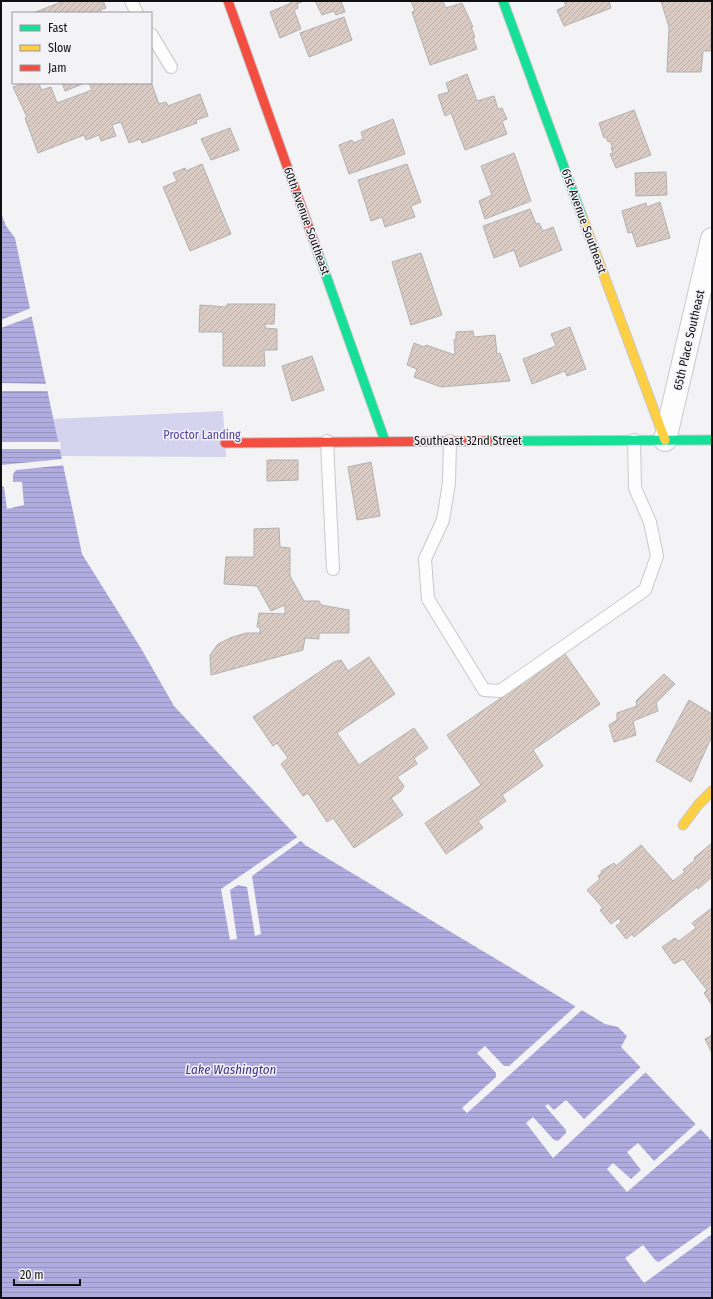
<svg xmlns="http://www.w3.org/2000/svg" width="713" height="1299" font-family="'Fira Sans Condensed',sans-serif">
<style>
.green{fill:#d5d3ee}
.water{fill:url(#water-rules)}
.pier{fill:#f3f3f6}
.building{fill:url(#building-hatch);stroke:#b1b0b1}
.lines{fill:none;stroke-linecap:round;stroke-linejoin:round}
.lane-casing{stroke:#c9c9cb;stroke-width:14}
.street-casing{stroke:#c9c9cb;stroke-width:24}
.fast-casing{stroke:#c9c9cb;stroke-width:11}
.slow-casing{stroke:#c9c9cb;stroke-width:11}
.jam-casing{stroke:#c9c9cb;stroke-width:11}
.lane{stroke:#fdfdfe;stroke-width:12}
.street{stroke:#fdfdfe;stroke-width:22}
.fast{stroke:#16e098;stroke-width:9}
.slow{stroke:#ffcf43;stroke-width:9}
.jam{stroke:#f24e42;stroke-width:9}
.labels{text-anchor:middle;stroke-width:3;stroke-linejoin:round;paint-order:stroke}
.street-label{font-size:12px;fill:#101012;stroke:#f2f2f7}
.park-label{font-size:12px;fill:#56459d;stroke:#f2f2f7}
.water-label{font-size:13px;font-style:italic;fill:#422e84;stroke:#f2f2f7}
</style>
<defs>
<pattern id="water-rules" width="6" height="5" patternUnits="userSpaceOnUse"><rect width="6" height="5" fill="#b1ace0"/><path d="M0 2.5h6" fill="none" stroke="#9793bf"/></pattern>
<pattern id="building-hatch" width="6" height="6" patternUnits="userSpaceOnUse"><rect width="6" height="6" fill="#daccc4"/><path d="M-1 1l2-2M0 6l6-6M5 7l2-2" fill="none" stroke="#baaea7"/></pattern>
</defs>
<rect width="100%" height="100%" fill="#f3f3f6"/>
<path class="green" d="M223,411L226,457L60,456L53,419Z"/>
<path class="water" d="M1,213L6,226L15,238L82,554L142,650L174,706L305,845L605,1024L618,1027L627,1036L621,1047L712,1141V1298H1Z"/>
<g class="pier">
<path d="M31,308L33,316L1,328V320Z"/>
<path d="M1,383L47,384L49,391H1Z"/>
<path d="M1,442H60L61,449H1Z"/>
<path d="M63,459L65,465L16,470L13,474V482H22L24,505L7,509L4,487L1,486V465Z"/>
<path d="M299,836L302,840L252,876L261,934L255,936L247,887L238,885L230,890L237,939L230,940L221,889Z"/>
<path d="M577,1005L583,1009L467,1113L462,1108L496,1077V1073L477,1053L485,1046L504,1066H509Z"/>
<path d="M642,1066L647,1071L553,1158L526,1123L533,1117L554,1140L558,1141L566,1133V1130L545,1106L548,1104L554,1110L566,1100L584,1119Z"/>
<path d="M697,1123L702,1128L627,1192L607,1169L613,1163L631,1179L641,1170L627,1152L638,1143L654,1161Z"/>
<path d="M712,1225V1234L644,1283L625,1258L643,1245L656,1261L659,1262Z"/>
</g>
<g class="building">
<path d="M64,1H103L106,8L100,10L101,13H33Z"/>
<path d="M290,1H304L297,4L298,8L294,10L301,29L280,38L270,12L291,3Z"/>
<path d="M315,1H341L345,12L336,15L334,11L322,15Z"/>
<path d="M411,1H446L443,2L446,8L462,3L473,27H471L475,37L473,38L477,49L430,65L412,12L415,11Z"/>
<path d="M564,1H609L611,8L564,26L557,10L566,6Z"/>
<path d="M661,1H712L711,51H703L701,72H667L669,27Z"/>
<path d="M344,17L352,40L309,57L300,33Z"/>
<path d="M467,74L477,101L494,96L498,109L502,108L507,119L502,121L507,134L465,150L451,113L445,116L438,95L449,92L446,83Z"/>
<path d="M151,82L159,104L166,102L168,106L200,94L208,116L196,120L197,123L142,143L140,139L129,143L121,122L112,125L116,136L101,141L99,135L86,140L84,135L38,153L25,118L27,117L13,87L25,83H39L41,90L51,87L57,103L92,90L89,83Z"/>
<path d="M62,83H85L65,91Z"/>
<path d="M634,110L651,155L616,168L610,154L613,153L611,148H613L610,141L608,142L606,137L604,138L599,123Z"/>
<path d="M393,119L405,154L349,174L339,145L352,140L353,143L363,139L361,132Z"/>
<path d="M230,128L239,150L211,160L201,139Z"/>
<path d="M514,153L531,201L485,219L479,201L492,195L481,166Z"/>
<path d="M202,164L231,234L190,251L163,187L177,181L173,173L185,168L186,171Z"/>
<path d="M407,164L421,202L411,206L415,217L385,227L382,217L371,221L358,180Z"/>
<path d="M666,172L667,195L636,196L635,173Z"/>
<path d="M660,202L670,238L637,247L632,232L628,233L622,211L646,203L647,207Z"/>
<path d="M530,209L536,224L539,223L543,231L553,227L562,250L520,267L514,250L494,258L483,226Z"/>
<path d="M421,253L442,315L411,325L392,262Z"/>
<path d="M227,304H275L274,324H265V328L277,329V350H264L265,366H223V332H199L200,305L227,307Z"/>
<path d="M570,327L586,369L567,376L565,371L532,384L523,359L556,346L551,334Z"/>
<path d="M473,331L474,337L495,335L497,354L500,353L510,381L441,387L414,377L417,369L407,365L414,343L424,347L426,345L455,355L454,339L456,340V332Z"/>
<path d="M312,356L324,390L292,401L282,366Z"/>
<path d="M267,460H298V480L267,481Z"/>
<path d="M371,462L380,516L357,520L348,467Z"/>
<path d="M279,528L280,547L290,548V576L304,601H319L321,605L349,610V633H319V639L305,638L303,650L211,675L210,655L218,644L230,638L246,633H260V627H257L259,613L285,614V605L271,611L257,586L224,584L226,557H254V529Z"/>
<path d="M565,654L600,704L533,750L543,766L502,795L506,801L478,821L483,828L446,854L425,823L481,785L447,735Z"/>
<path d="M369,657L395,694L337,733L359,765L414,728L428,748L414,758L417,764L397,777L404,786L401,791L391,798L403,815L354,848L333,818L327,822L308,793L303,796L281,764L288,758L277,743L273,746L253,717L334,662L341,660L348,671Z"/>
<path d="M664,674L675,684L656,703L658,711L633,721L636,735L614,742L609,725L617,720V713L637,706L636,701Z"/>
<path d="M689,700L712,714V736L691,782L656,761Z"/>
<path d="M712,843V877L698,889L697,887L634,937L632,934L626,939L616,926L621,922L620,919L619,918L611,924L600,910L603,908L587,890L600,879L598,876L602,872L601,871L614,863L616,866L641,845L673,881L685,872L683,870L695,860L694,858Z"/>
<path d="M712,908V1005L704,993L707,990L683,959L674,964L662,947L675,938L679,941L696,928L692,923Z"/>
<path d="M712,1035V1053L705,1039Z"/>
</g>
<g class="lines">
<defs>
<g id="lane">
<path d="M131,1L137,13"/>
<path d="M151,34L171,67"/>
<path d="M327,441L333,569"/>
<path d="M450,441L449,483L443,520L425,559L428,599L484,690L500,691L645,590L657,556L650,522L635,488L634,440"/>
</g>
<path id="street" d="M665,440L712,239"/>
<g id="fast">
<path d="M503,1L583,219"/>
<path d="M318,253L385,441"/>
<path d="M488,441L712,440"/>
</g>
<g id="slow">
<path d="M583,219L665,440"/>
<path d="M683,825L698,805L712,791"/>
</g>
<g id="jam">
<path d="M228,1L318,253"/>
<path d="M225,443L488,441"/>
</g>
</defs>
<use href="#lane" class="lane-casing"/>
<use href="#street" class="street-casing"/>
<use href="#fast" class="fast-casing"/>
<use href="#slow" class="slow-casing"/>
<use href="#jam" class="jam-casing"/>
<use href="#lane" class="lane"/>
<use href="#street" class="street"/>
<use href="#fast" class="fast"/>
<use href="#slow" class="slow"/>
<use href="#jam" class="jam"/>
</g>
<g class="labels">
<g class="street-label">
<text transform="translate(307 221) rotate(70)" y="4">60th Avenue Southeast</text>
<text transform="translate(584 221) rotate(70)" y="4">61st Avenue Southeast</text>
<text transform="translate(689 340) rotate(-77)" y="4">65th Place Southeast</text>
<text x="468" y="445">Southeast 32nd Street</text>
</g>
<g class="park-label">
<text x="202" y="439">Proctor Landing</text>
</g>
<g class="water-label">
<text x="231" y="1074">Lake Washington</text>
</g>
</g>
<rect width="713" height="1299" fill="none" stroke="#101012" stroke-width="4"/>
<rect x="12" y="12" width="140" height="72" fill="#f2f2f7" stroke="#98989b"/>
<rect x="20" y="25" width="20" height="6" fill="#16e098" stroke="#98989b"/>
<text x="48" y="32" font-size="12" fill="#101012">Fast</text>
<rect x="20" y="45" width="20" height="6" fill="#ffcf43" stroke="#98989b"/>
<text x="48" y="52" font-size="12" fill="#101012">Slow</text>
<rect x="20" y="65" width="20" height="6" fill="#f24e42" stroke="#98989b"/>
<text x="48" y="72" font-size="12" fill="#101012">Jam</text>
<path d="M14 1279v6h66v-6" fill="none" stroke="#101012" stroke-width="2"/>
<text x="20" y="1279" font-size="12" fill="#101012" stroke="#f2f2f7" stroke-width="3" paint-order="stroke">20 m</text>
</svg>
